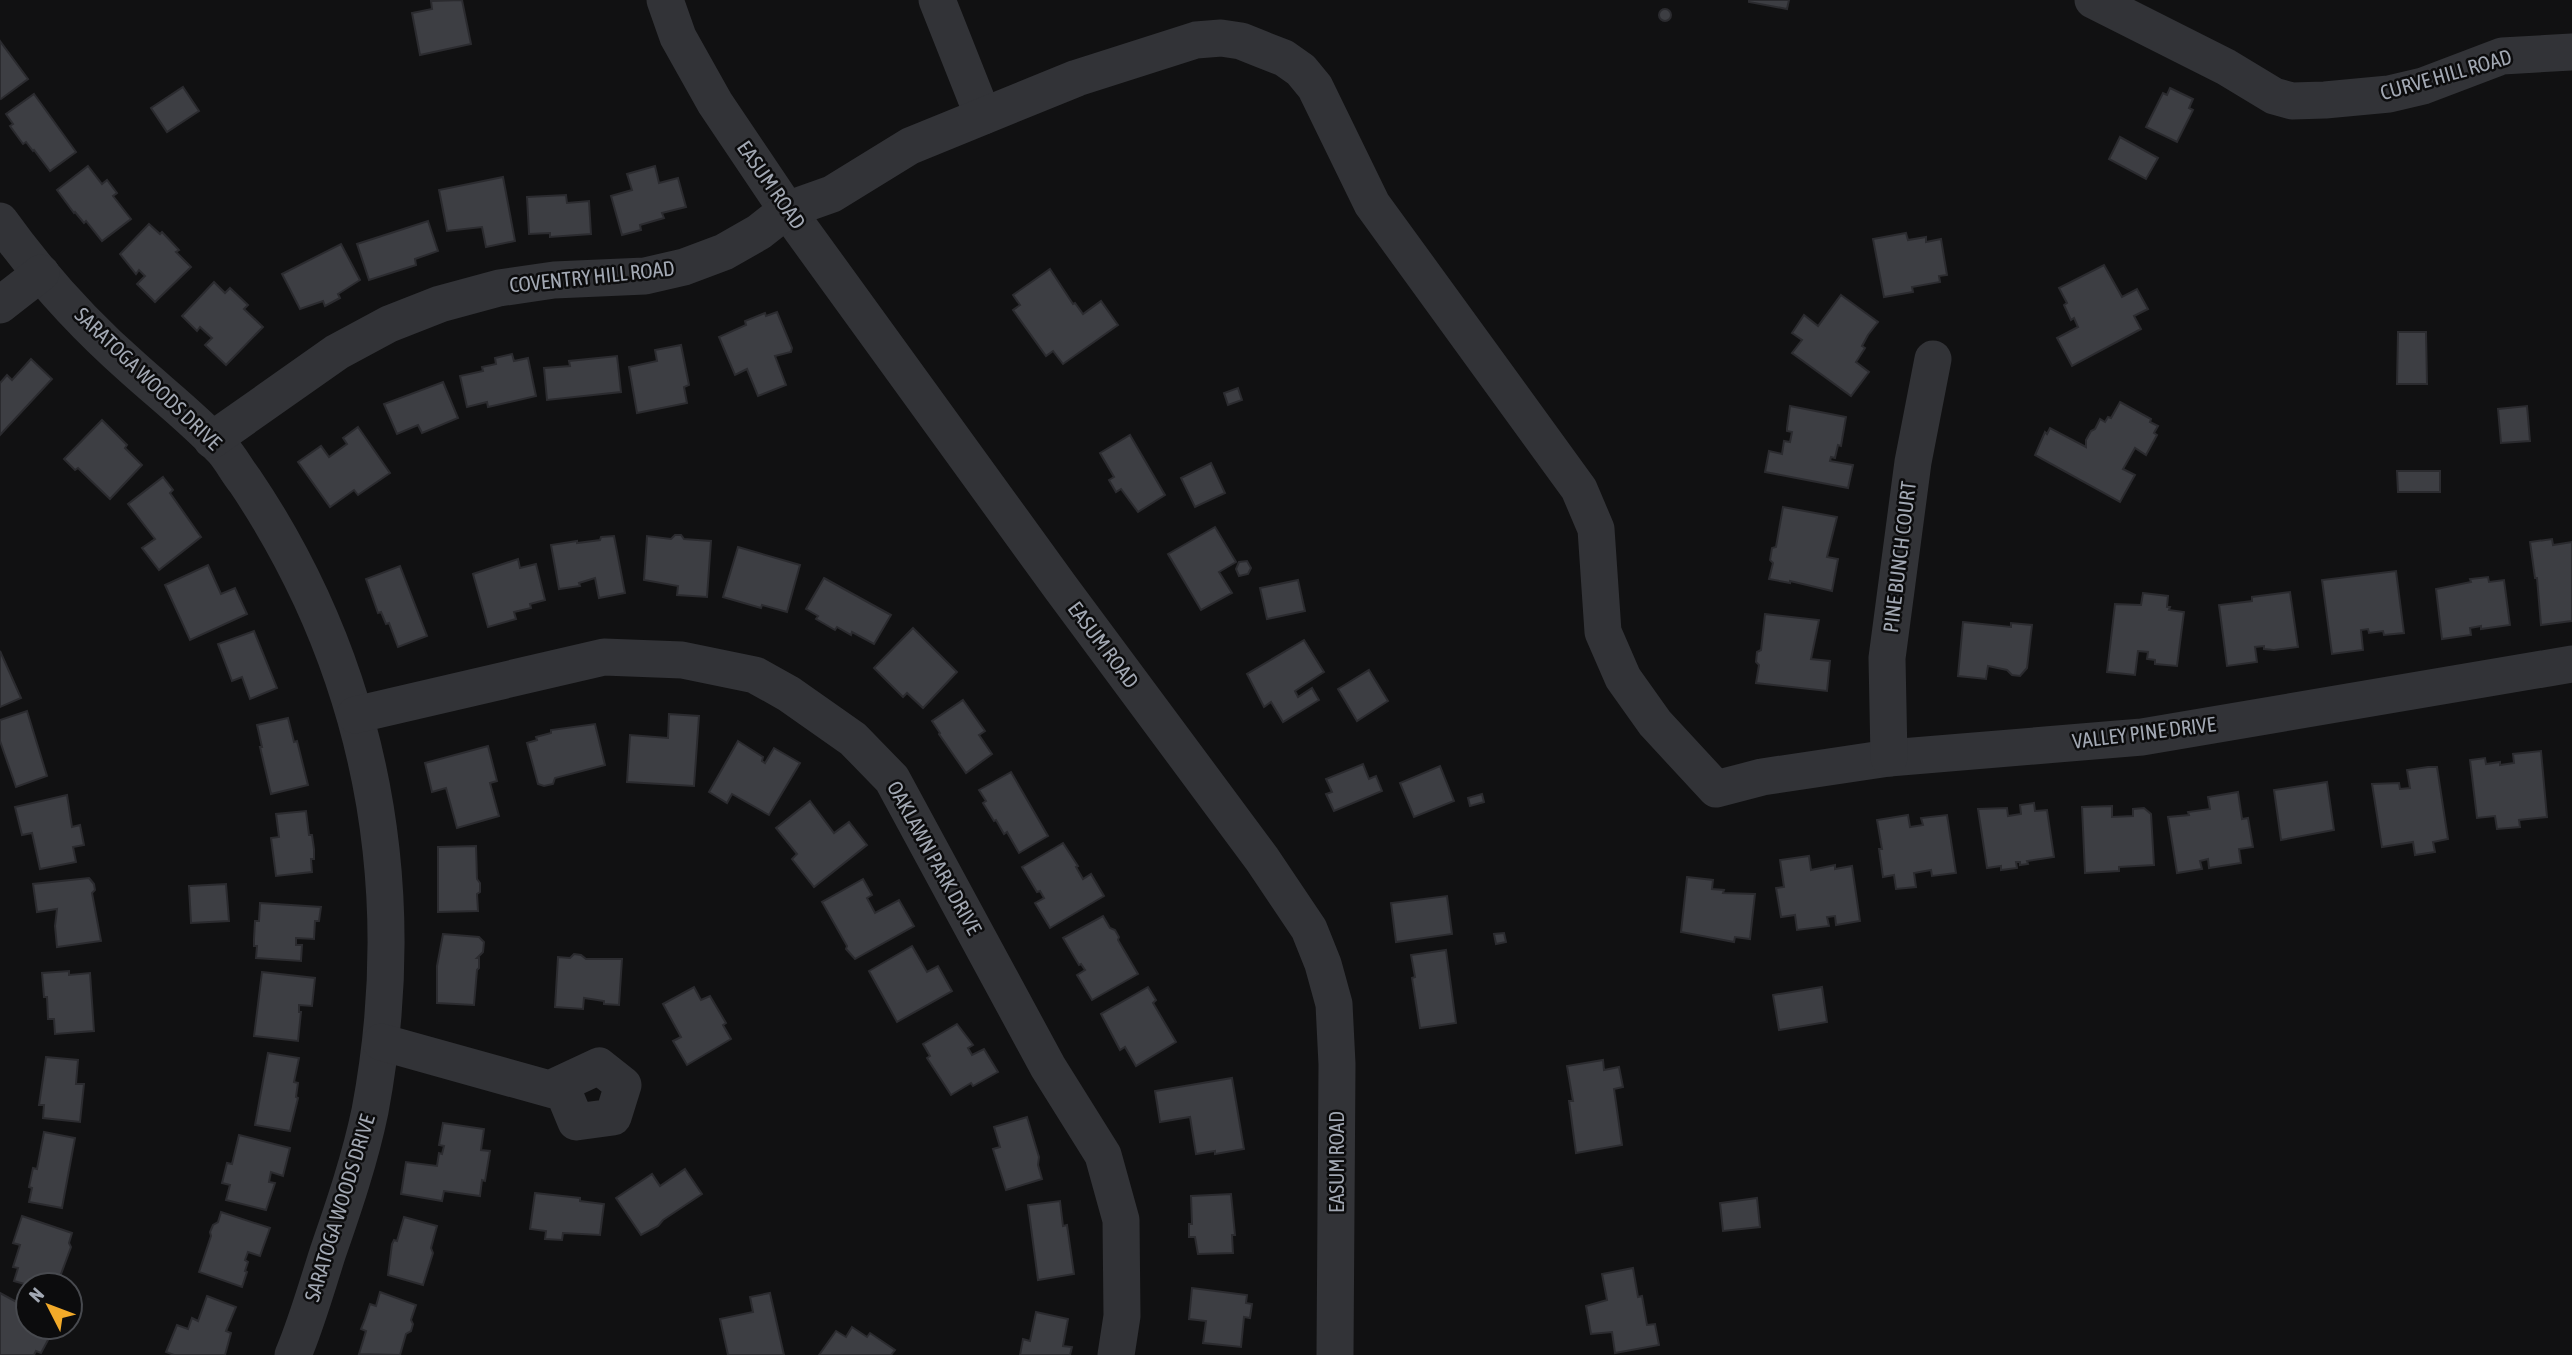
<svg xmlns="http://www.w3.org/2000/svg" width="2572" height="1355" font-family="'Asap Condensed',sans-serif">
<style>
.building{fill:#3d3e43;stroke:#2b2b2f;stroke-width:2}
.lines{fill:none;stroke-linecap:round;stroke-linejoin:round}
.minor{stroke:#323337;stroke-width:37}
.labels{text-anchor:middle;stroke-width:5;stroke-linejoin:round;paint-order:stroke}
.street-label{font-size:21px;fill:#a2a8b3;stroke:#0c0c0d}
</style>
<rect width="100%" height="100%" fill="#111112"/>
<g class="building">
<path d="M462,0L471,44L420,55L412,13L432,9L431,1Z"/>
<path d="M1749,0H1789L1787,9L1749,2Z"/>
<circle cx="1665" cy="15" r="6"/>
<path d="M0,41L28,79L1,99L0,98Z"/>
<path d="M183,87L199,111L167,132L151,108Z"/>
<path d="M2170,88L2193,99L2189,108L2193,110L2177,142L2146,127L2163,93L2167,95Z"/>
<path d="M34,94L76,152L50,171L34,150L33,151L26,142L23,144L10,126L13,124L6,114Z"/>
<path d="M2120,137L2158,158L2146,179L2109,159Z"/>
<path d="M88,166L102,184L107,180L117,193L113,196L131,219L102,241L86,221L84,223L75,212L74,213L57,190Z"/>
<path d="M655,166L659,183L678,178L686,207L662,213L664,218L640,225L641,230L622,235L611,196L632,190L627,174Z"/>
<path d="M503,177L515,241L486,247L482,227L447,231L439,190Z"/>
<path d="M566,195L567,203L589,201L591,234L550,237V233L529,234L527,197Z"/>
<path d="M428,221L438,251L415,259L416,265L369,280L357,244Z"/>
<path d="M149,224L160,234L162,232L179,250L176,252L191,267L155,302L137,284L145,276L139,270L136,274L120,254Z"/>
<path d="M1906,233L1908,240L1926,237V242L1941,239L1947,275L1939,276L1940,282L1912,287L1913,292L1884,297L1873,239Z"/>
<path d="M341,244L360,280L338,294L340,298L325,306L323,301L300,309L282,274Z"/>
<path d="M2104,265L2122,297L2137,289L2148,309L2134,316L2141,329L2072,366L2057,338L2078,327L2074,318L2071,320L2064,305L2067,303L2059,288Z"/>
<path d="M1050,269L1073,304L1075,303L1083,314L1101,301L1118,325L1063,364L1053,351L1046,356L1013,310L1020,305L1013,295Z"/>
<path d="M214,282L225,293L230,288L248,305L244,309L263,327L226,365L205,345L212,338L200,327L197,331L182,316Z"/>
<path d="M1841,295L1878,322L1868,335L1862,346L1865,348L1856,362L1869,372L1851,396L1792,353L1802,340L1792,333L1804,315L1818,326Z"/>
<path d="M777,312L792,348L791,352L775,356L786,385L758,396L747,369L735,375L719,337L746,325L745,321L765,313L766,316Z"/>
<path d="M2398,332H2426L2427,384H2397Z"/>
<path d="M681,345L689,385L684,387L687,403L637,413L629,367L657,361L655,350Z"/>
<path d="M512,354L514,361L528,358L536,396L488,407L487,402L467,407L460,376L483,371L482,367L496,364L495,358Z"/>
<path d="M617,356L621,392L547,400L544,368L570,366L569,361Z"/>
<path d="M31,359L52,379L0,435V383L7,375L12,380Z"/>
<path d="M443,382L458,418L422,433L418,425L397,434L384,404Z"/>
<path d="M1238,388L1242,400L1228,405L1224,393Z"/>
<path d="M2120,402L2151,419L2150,422L2158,426L2154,433L2157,435L2146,455L2135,448L2123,469L2135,475L2120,502L2035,455L2045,432L2047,434L2050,428L2086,447V440L2091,431L2095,429L2100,419L2105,422L2108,417L2111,418Z"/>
<path d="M1790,406L1846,417L1841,446L1838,445L1835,458L1831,457L1830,461L1853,465L1848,488L1765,472L1769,451L1782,454L1784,441L1790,442L1792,432L1787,431V428Z"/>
<path d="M2527,406L2530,441L2501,443L2498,409Z"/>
<path d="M102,420L127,445L125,448L142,465L110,499L78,468L75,470L64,459Z"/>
<path d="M358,427L390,473L358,495L354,490L330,507L298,462L321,446L329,457L347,444L343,438Z"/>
<path d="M1130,435L1165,495L1138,512L1121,489L1116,492L1109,480L1114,477L1100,453Z"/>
<path d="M1211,463L1225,493L1195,507L1181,478Z"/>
<path d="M2397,471H2440V492H2398Z"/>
<path d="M163,477L173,490L170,493L201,537L159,570L142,548L155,539L128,504Z"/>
<path d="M1783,507L1837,517L1827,557L1838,559L1832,591L1790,581V583L1769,579L1773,563L1770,560L1772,548L1776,547Z"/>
<path d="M1215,527L1236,562L1219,572L1232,593L1201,610L1168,554Z"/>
<path d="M675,535H681L684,539L711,541L707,597L677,595L678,586L644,580L647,536L671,539Z"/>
<path d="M614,536L625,593L599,598L595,578L579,583L580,586L559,589L551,545L577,541V543L600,540L601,537Z"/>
<path d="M2552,539L2553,545L2572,542V621L2541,625L2537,578H2535L2530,542Z"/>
<path d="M738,547L800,565L787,612L762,605L761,608L723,597Z"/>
<path d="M518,559L520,568L536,564L545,600L530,604L531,608L514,612L516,619L488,627L473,574Z"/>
<path d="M1247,561L1251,568L1248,574L1239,576L1236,569L1239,562Z"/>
<path d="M208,565L221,594L235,588L247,614L190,640L165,585Z"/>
<path d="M400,566L427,636L398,647L389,623L386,624L381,612L378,613L366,579Z"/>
<path d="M2396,571L2404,633L2384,635L2383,631L2369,633L2368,629L2361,630L2363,650L2332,654L2322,580Z"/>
<path d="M2488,577L2489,582L2504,580L2510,625L2481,629V626L2470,628L2471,635L2442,639L2436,589L2471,582L2470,579Z"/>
<path d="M824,578L891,615L874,644L852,632L851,635L837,627L835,630L816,619L818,616L806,609Z"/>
<path d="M1298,580L1305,611L1267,619L1260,588Z"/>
<path d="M2290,592L2298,647L2274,650L2264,649V646L2255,647L2257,662L2227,666L2219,605L2252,601V597Z"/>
<path d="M2143,593L2168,596L2167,607H2170L2169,610L2184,612L2177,666L2155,664V660L2147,659L2148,652L2138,651L2135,675L2107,672L2115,604L2141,605Z"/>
<path d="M1765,614L1819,620L1811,659L1830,661L1827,691L1756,683L1759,665L1756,662L1757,652L1761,650Z"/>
<path d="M1963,622L2011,627V623L2032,625L2027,668L2020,676L2012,675L2007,670L1988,666L1986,679L1958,676Z"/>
<path d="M913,628L957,672L923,708L907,693L903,697L874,668Z"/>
<path d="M254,631L277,688L250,699L242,677L232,681L218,644Z"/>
<path d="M1304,640L1324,672L1295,691L1298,697L1312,688L1319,700L1283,722L1271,702L1264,707L1247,674Z"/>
<path d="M0,651L21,698L0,707Z"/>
<path d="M1369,670L1388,701L1357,721L1338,689Z"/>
<path d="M963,700L985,731L979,735L992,754L966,773L939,734L940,733L932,721Z"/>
<path d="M27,711L47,776L16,787L0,741V720Z"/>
<path d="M669,714L699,716L694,786L627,782L630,735L668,738Z"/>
<path d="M288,718L294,742L297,741L308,785L271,794L260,747H262L257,725Z"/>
<path d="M595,724L605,765L555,778L553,784L544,786L538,784L527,743L537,740L536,737L551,733V730Z"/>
<path d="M738,741L763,757L762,761L765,763L774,748L800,763L769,815L732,794L727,803L709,792Z"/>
<path d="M488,746L497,781L490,783L499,816L457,828L446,788L432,792L425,763Z"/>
<path d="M2541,751L2547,817L2519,820L2520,827L2497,829L2495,816L2477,818L2470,760L2485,758L2486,764L2500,762V765L2514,763L2513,754Z"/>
<path d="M1363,764L1369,779L1376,776L1382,791L1334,811L1326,794L1332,792L1326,779Z"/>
<path d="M1440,766L1454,801L1414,817L1400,783Z"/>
<path d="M2428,767H2437L2448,839L2433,842L2435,852L2415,855L2413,842L2382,847L2372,784L2399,783L2400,789L2410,788L2407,770Z"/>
<path d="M1011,772L1048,836L1019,853L1007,832L1004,834L996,820L994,821L983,803L986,801L979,790Z"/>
<path d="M2327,782L2334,830L2281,840L2274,790Z"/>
<path d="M2238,792L2242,819L2248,818L2253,847L2239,849L2241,863L2209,868L2208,859L2200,861L2202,869L2177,873L2168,817L2189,815L2188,812L2210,809L2208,797Z"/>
<path d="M1482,794L1484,802L1470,806L1468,798Z"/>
<path d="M67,795L72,827L80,825L84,845L73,847L76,862L40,869L32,833L22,835L15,807Z"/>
<path d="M810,801L834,833L849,822L867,845L814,887L792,859L797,854L776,828Z"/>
<path d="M2034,803L2035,811L2047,810L2054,857L2027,861L2028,864L2020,865V862H2016L2017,868L2001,870V866L1987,868L1978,809L2007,808L2008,816L2021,814L2020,805Z"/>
<path d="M2112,806V817L2133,816V809L2144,808L2151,814L2154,865L2119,867V871L2085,873L2082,807Z"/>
<path d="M306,811L309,835H312L314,849V859H311L312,872L276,876L271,838L279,837L276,814Z"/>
<path d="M1908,815L1910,827L1923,825L1921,818L1947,815L1956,873L1932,876L1931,870L1914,873L1916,887L1896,889L1894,875L1883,877L1879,849H1882L1877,820Z"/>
<path d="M1063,843L1078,866L1076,867L1083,879L1091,874L1104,896L1050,928L1035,903L1044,898L1040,891L1037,892L1022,867Z"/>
<path d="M476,846L477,879L480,883V892L477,894L478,911L438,912V847Z"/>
<path d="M1809,856L1811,870L1835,865V869L1852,866L1860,921L1836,925L1835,916L1827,917L1829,926L1797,930L1795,915L1781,917L1776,888L1784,887L1780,860Z"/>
<path d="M1687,877L1713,880L1712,889L1724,890L1723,893L1755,894L1750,939L1735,937L1734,942L1681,932Z"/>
<path d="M89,878L94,884L95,890L92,893L101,941L57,947L55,926L57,909L37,912L33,884Z"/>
<path d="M863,879L872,895L867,898L875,913L899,900L914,926L855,959L846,949L847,946L822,902Z"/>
<path d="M226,884L229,921L191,923L189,886Z"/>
<path d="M1447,896L1452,934L1396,942L1391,903Z"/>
<path d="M260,903L321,907L319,921H315L314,939L296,938V945H302L301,961L256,958L257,946H254V939L255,921H259Z"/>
<path d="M1103,916L1110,928L1115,930L1119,937L1118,940L1138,974L1092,1000L1077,975L1085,970L1081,964L1079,965L1063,938Z"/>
<path d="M1504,933L1506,942L1496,944L1494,934Z"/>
<path d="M443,934L479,937L484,942L483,952L477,958H479V968L477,970L474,1005L437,1003V966Z"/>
<path d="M912,946L927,972L938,966L952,991L897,1022L869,971Z"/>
<path d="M1446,950L1456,1023L1420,1028L1412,978L1415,977L1411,955Z"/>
<path d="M574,954L581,955L586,959H622L619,1005L604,1004V1001L584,998L583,1009L555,1007L558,957L570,958Z"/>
<path d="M69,971V975L90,973L94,1031L55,1034L54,1019H48L47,997H44L42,973Z"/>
<path d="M262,972L315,978L312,1006L299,1005V1012H301L298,1041L254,1036Z"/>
<path d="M694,987L701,1000L710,996L726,1023L723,1025L731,1039L687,1065L673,1041L681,1037L663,1004Z"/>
<path d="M1148,987L1156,1000L1153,1003L1176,1042L1136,1066L1125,1047L1120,1050L1101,1014Z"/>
<path d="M1822,987L1827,1022L1779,1030L1773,995Z"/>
<path d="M957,1024L973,1045L968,1048L972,1055L984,1049L998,1072L973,1086L971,1083L951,1095L927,1058L930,1056L923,1044Z"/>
<path d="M268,1053L299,1058L294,1082L298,1083L296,1097L298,1098L290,1131L255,1125Z"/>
<path d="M46,1057L78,1060L76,1084H84L80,1122L43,1118L44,1105H39Z"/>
<path d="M1603,1060L1604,1070L1619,1067L1623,1087L1614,1089L1622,1145L1576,1153L1569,1101H1573L1567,1066Z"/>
<path d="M1232,1078L1244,1149L1215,1154V1151L1196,1154L1190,1117L1160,1122L1155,1091Z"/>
<path d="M1027,1117L1039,1157L1038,1165L1042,1179L1006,1190L993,1149L1000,1147L994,1127Z"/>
<path d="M443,1123L484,1129L481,1150L490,1151L485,1181L482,1180L480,1196L444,1191L442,1201L401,1194L406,1162L437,1166L439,1153L442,1154L444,1146L439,1145Z"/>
<path d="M44,1132L75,1138L62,1208L29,1202L32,1188L29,1187L33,1168L37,1169Z"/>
<path d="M239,1135L290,1148L283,1176L271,1172L269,1182L275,1183L266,1210L226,1200L230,1185L222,1183L227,1163L232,1164Z"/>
<path d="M685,1169L702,1194L663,1220L658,1226L641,1235L616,1198L652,1174L660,1186Z"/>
<path d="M535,1193L580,1198V1201L604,1204L600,1235L563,1233L562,1240L545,1239L546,1231L530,1229Z"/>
<path d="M1231,1194L1235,1235H1232L1233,1253L1198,1254L1195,1237H1189V1224H1192L1191,1196Z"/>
<path d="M1757,1198L1760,1227L1723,1231L1720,1203Z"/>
<path d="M1060,1201L1063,1226L1067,1225L1074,1274L1038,1280L1028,1205Z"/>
<path d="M221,1212L270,1228L260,1256L248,1252L245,1260L248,1262L245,1271L247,1272L242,1287L199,1272L211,1236L210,1232L213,1225L218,1222Z"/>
<path d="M22,1216L72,1233L69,1243L71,1247L57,1285H28L14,1281L18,1268L13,1267L20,1245L13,1243Z"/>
<path d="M404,1217L437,1226L431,1248L433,1253L423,1285L388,1275L392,1244L394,1240L397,1241Z"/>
<path d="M1633,1268L1638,1297L1642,1296L1647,1325L1655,1324L1659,1345L1615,1353L1612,1332L1591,1334L1586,1306L1607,1300L1602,1274Z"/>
<path d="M1192,1288L1247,1295L1246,1303L1252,1304L1250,1318L1244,1317L1241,1347L1203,1343L1206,1321L1189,1319Z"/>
<path d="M380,1292L416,1305L411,1320L413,1324L411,1331L406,1334L400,1355L359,1354L366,1331L361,1329L365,1319L370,1304L376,1306Z"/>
<path d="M0,1293L28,1308V1327H55L41,1353L36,1351L34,1355H0Z"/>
<path d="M770,1293L784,1355H728L720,1319L753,1312L750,1297Z"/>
<path d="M207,1296L236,1307L226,1331L231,1333L225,1355H174L166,1352L177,1325L188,1329L192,1318L198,1321Z"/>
<path d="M1036,1312L1068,1319L1063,1346L1072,1347L1070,1355H1020L1023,1339L1030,1341Z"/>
<path d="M852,1327L867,1337L870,1333L895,1350L891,1355H819L836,1331L846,1337Z"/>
</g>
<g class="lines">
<g class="minor">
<path d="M665,0L678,37L715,103L787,210L1061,588L1262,859L1309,929L1323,964L1334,1004L1337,1064L1335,1355"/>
<path d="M937,0L983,116"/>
<path d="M2093,0L2226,67L2274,96L2292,101L2325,100L2389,94L2423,86L2502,56L2572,52"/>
<path d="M0,221C38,274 84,325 133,368C163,395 195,420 223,450C231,459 237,471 245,481C270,518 292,557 311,598C386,761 403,935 370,1111C360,1159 344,1206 328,1252C317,1286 307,1322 293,1355"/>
<path d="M0,305L41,273"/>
<path d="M212,440L337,352L389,324L440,304L499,288L554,280L645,276L684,267L724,252L759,232L787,210L832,194L910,146L1077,78L1196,40L1221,38L1241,41L1261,49L1284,58L1301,70L1315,87L1372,204L1579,489L1596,529L1603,632L1623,678L1655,723L1716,789L1762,777L1889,758L2142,737L2572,664"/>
<path d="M355,715L604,657L682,660L755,675L789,694L853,739L892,779L1048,1067L1103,1155L1121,1220L1122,1316L1116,1355"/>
<path d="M1889,758L1887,658L1913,462L1933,359"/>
<path d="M381,1042L564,1093L576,1122L613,1117L623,1085L599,1066L554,1087"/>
</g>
</g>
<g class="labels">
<g class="street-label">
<text transform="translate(2446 75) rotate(-16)" y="7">CURVE HILL ROAD</text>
<text transform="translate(771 185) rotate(55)" y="7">EASUM ROAD</text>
<text transform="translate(592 277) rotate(-6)" y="7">COVENTRY HILL ROAD</text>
<text transform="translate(148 379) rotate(44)" y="7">SARATOGA WOODS DRIVE</text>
<text transform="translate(1900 557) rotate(-83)" y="7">PINE BUNCH COURT</text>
<text transform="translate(1103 645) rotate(53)" y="7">EASUM ROAD</text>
<text transform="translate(2144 733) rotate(-7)" y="7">VALLEY PINE DRIVE</text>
<text transform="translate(934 858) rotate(61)" y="7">OAKLAWN PARK DRIVE</text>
<text transform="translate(1337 1162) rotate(-90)" y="7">EASUM ROAD</text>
<text transform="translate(340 1208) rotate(-73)" y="7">SARATOGA WOODS DRIVE</text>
</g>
</g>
<g transform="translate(49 1306) rotate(312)"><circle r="33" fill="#0c0c0d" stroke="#484a4f" stroke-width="2"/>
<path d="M0-5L12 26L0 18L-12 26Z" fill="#f2aa29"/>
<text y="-10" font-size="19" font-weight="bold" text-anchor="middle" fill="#a2a8b3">N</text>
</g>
</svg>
